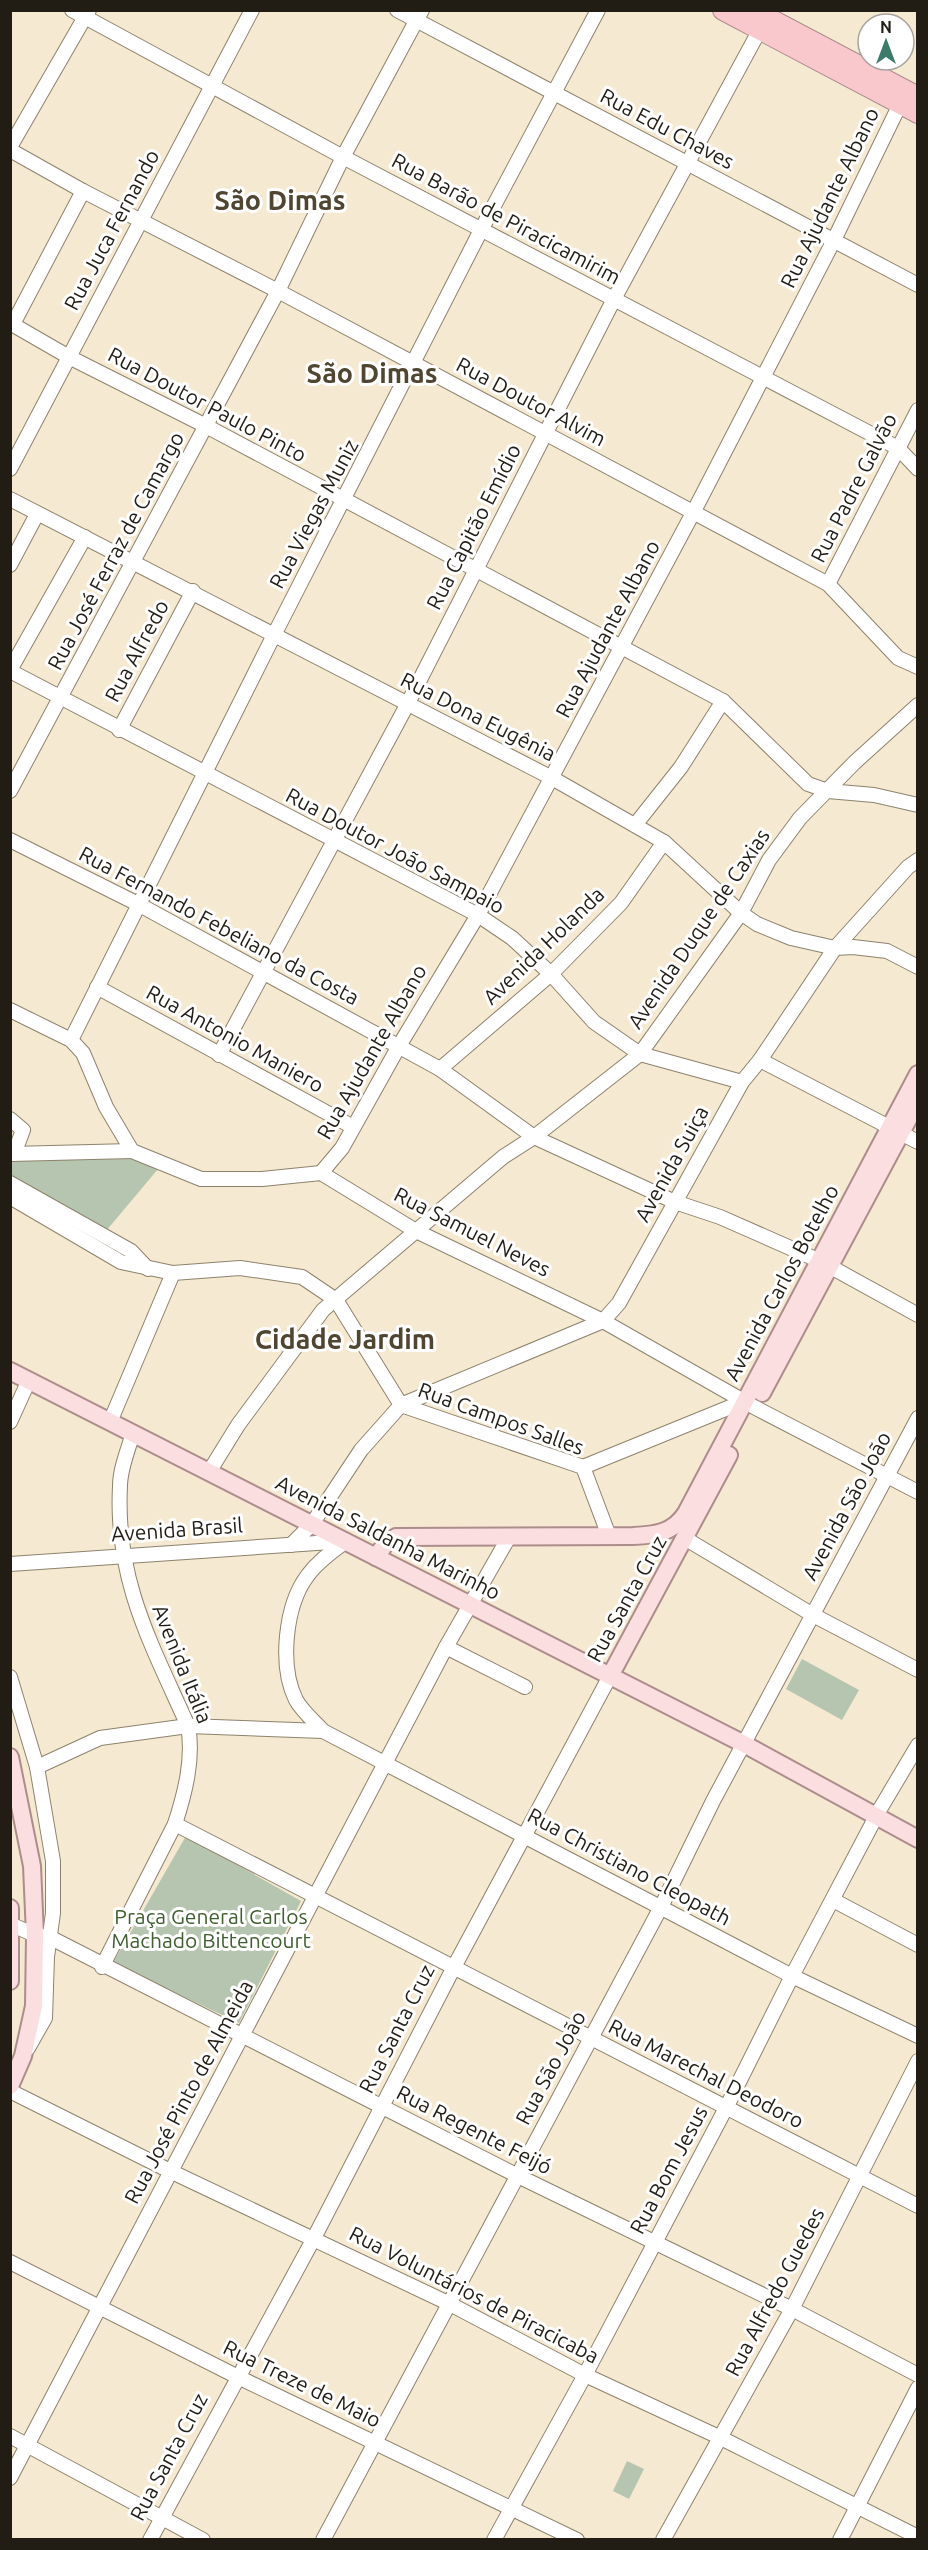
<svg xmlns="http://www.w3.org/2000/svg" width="928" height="2550" font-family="Ubuntu,sans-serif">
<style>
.green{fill:#b6c5af}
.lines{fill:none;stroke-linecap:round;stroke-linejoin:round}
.minor-casing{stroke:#8d826d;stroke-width:16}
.major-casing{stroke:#ad8c8c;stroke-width:20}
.highway-casing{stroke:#ad8c8c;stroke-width:22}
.minor{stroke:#fff;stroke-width:14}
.major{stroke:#fbdee0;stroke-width:16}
.highway{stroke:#f9c8cc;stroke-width:20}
.labels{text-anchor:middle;stroke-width:6;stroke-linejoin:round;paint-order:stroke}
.street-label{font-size:21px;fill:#211c14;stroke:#fff}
.park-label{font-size:21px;fill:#3f5e2f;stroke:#fff}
.district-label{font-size:27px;font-weight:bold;fill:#4f4531;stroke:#fff}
</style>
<rect width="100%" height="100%" fill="#f5e9d1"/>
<g class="green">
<path d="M129,1156L158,1169L106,1231L11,1178L10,1161Z"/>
<path d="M802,1659L859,1690L842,1720L786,1689Z"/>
<path d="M186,1836L301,1901L239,2023L113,1963Z"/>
<path d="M627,2461L644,2469L629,2499L613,2491Z"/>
</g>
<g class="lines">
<defs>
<g id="minor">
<path d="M72,10L343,157L898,448L918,469"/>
<path d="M397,10L918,285"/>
<path d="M10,147L89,10"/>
<path d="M10,150L83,191L278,291L828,584L898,658L918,667"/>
<path d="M10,323L69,357L206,426L723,701L808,784L828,791L874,795L918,805"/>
<path d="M13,324L83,191"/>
<path d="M10,469L252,10"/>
<path d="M10,499L552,778L664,842L741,913L757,924L791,938L835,948L853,947L887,951L918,967"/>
<path d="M10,565L37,514"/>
<path d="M828,584L918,410"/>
<path d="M10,670L85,537"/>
<path d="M10,671L478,915L512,938L551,974L594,1022L640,1054L742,1082"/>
<path d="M119,730L193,591"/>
<path d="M10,791L278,291L343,157L422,10"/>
<path d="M635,825L681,767L723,701"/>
<path d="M10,840L138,904L440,1069L534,1137L675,1202L720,1217L820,1261L918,1315"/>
<path d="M97,987L353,1127"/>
<path d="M10,1010L71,1040L83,1053L106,1107L132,1151L201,1179H262L321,1173L416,1231L603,1321L754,1407L918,1492"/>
<path d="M71,1040L274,635L481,230L598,10"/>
<path d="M219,1055L407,705L614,299L764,22"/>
<path d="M760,1060L918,1142"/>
<path d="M440,1069L551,974L621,903L664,842"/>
<path d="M10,1119L23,1130L14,1154"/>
<path d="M10,1154L132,1151"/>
<path d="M321,1173L342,1148L399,1046L478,915L694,511L834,240L904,96"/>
<path d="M10,1183L131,1251L148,1269"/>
<path d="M10,1197L121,1262L173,1273L240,1268L302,1277L336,1300L401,1405L583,1467L609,1536"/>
<path d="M10,1422L29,1380"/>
<path d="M110,1422L173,1273"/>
<path d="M583,1467L745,1401"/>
<path d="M209,1472L238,1425L323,1310L503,1157L534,1137L640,1054L741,913L769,860L800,818L854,763L918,705"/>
<path d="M686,1539L813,1615L918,1670"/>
<path d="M346,1541C332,1552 318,1561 308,1575C285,1605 279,1666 296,1700C302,1711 315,1722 323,1731L792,1976L918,2036"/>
<path d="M291,1545L312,1524L361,1450L401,1405L603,1321L619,1303L742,1082L760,1060L835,948L908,867L918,860"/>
<path d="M10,1564L346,1541"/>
<path d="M446,1647L525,1687"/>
<path d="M10,1677L37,1767L53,1861V1913L47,1957L45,2018L28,2048"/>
<path d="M37,1767L100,1738L188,1726L323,1731"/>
<path d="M175,1824L918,2206"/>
<path d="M833,1900L918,1945"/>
<path d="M10,1924L35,1935L51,1938L518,2176L792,2309L918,2375"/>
<path d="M102,1967L175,1824C185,1793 194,1758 188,1726C151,1643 115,1580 120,1486C120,1469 128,1450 133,1433"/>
<path d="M10,2091L170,2171L450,2304L585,2375L719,2437L918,2537"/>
<path d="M10,2262L238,2377L577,2540"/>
<path d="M10,2436L203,2540"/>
<path d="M10,2478L446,1647L509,1537"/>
<path d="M150,2540L314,2238L454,1967L610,1676"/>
<path d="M323,2540L661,1907L713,1801L918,1418"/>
<path d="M494,2540L585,2375L727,2106L792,1976L880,1809L918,1745"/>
<path d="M663,2540L792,2309L918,2061"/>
<path d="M840,2540L918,2388"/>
</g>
<g id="major">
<path d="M10,1371L744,1744L918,1839"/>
<path d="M762,1393L918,1101"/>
<path d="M376,1557L386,1543L396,1537L633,1536C656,1535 673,1533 686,1513L918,1074"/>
<path d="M610,1676L729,1455"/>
<path d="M10,1757L32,1866L35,1935L34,2006L23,2056L10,2086"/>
<path d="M10,1908V1981"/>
</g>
<g id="highway">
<path d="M723,10L918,113"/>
<path d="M753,10L918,97"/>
</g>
</defs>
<use href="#minor" class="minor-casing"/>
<use href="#major" class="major-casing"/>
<use href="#highway" class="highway-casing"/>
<use href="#minor" class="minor"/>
<use href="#major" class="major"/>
<use href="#highway" class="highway"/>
</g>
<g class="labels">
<g class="street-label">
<text transform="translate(667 129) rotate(28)" y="7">Rua Edu Chaves</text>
<text transform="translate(830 198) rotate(-64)" y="7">Rua Ajudante Albano</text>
<text transform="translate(506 219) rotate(28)" y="7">Rua Barão de Piracicamirim</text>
<text transform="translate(112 230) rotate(-62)" y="7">Rua Juca Fernando</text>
<text transform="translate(531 402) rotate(28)" y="7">Rua Doutor Alvim</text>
<text transform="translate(207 405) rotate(28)" y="7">Rua Doutor Paulo Pinto</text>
<text transform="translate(854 488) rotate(-63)" y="7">Rua Padre Galvão</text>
<text transform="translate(314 514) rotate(-62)" y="7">Rua Viegas Muniz</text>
<text transform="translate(474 527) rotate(-63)" y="7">Rua Capitão Emídio</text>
<text transform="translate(116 551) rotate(-62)" y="7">Rua José Ferraz de Camargo</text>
<text transform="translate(608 629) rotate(-62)" y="7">Rua Ajudante Albano</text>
<text transform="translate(137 651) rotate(-62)" y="7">Rua Alfredo</text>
<text transform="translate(478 717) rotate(27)" y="7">Rua Dona Eugênia</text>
<text transform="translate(395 851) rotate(28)" y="7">Rua Doutor João Sampaio</text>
<text transform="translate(219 926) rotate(28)" y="7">Rua Fernando Febeliano da Costa</text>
<text transform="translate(699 929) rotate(-56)" y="7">Avenida Duque de Caxias</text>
<text transform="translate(544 946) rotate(-44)" y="7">Avenida Holanda</text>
<text transform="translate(235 1039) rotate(29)" y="7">Rua Antonio Maniero</text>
<text transform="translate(372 1052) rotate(-60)" y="7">Rua Ajudante Albano</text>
<text transform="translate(672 1164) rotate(-61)" y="7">Avenida Suiça</text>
<text transform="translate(472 1232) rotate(27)" y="7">Rua Samuel Neves</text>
<text transform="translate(782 1283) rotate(-62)" y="7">Avenida Carlos Botelho</text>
<text transform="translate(501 1419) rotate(20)" y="7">Rua Campos Salles</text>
<text transform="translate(847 1506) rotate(-62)" y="7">Avenida São João</text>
<text transform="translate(177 1530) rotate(-4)" y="7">Avenida Brasil</text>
<text transform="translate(388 1538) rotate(27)" y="7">Avenida Saldanha Marinho</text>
<text transform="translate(627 1599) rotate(-61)" y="7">Rua Santa Cruz</text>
<text transform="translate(182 1664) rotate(68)" y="7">Avenida Itália</text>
<text transform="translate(629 1867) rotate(28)" y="7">Rua Christiano Cleopath</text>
<text transform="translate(397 2029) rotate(-63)" y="7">Rua Santa Cruz</text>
<text transform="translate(551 2068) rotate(-62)" y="7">Rua São João</text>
<text transform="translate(706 2074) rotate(27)" y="7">Rua Marechal Deodoro</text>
<text transform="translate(189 2092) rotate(-62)" y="7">Rua José Pinto de Almeida</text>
<text transform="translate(474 2130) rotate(27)" y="7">Rua Regente Feijó</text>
<text transform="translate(669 2170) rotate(-62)" y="7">Rua Bom Jesus</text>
<text transform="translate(775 2292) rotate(-62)" y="7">Rua Alfredo Guedes</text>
<text transform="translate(474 2295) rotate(27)" y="7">Rua Voluntários de Piracicaba</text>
<text transform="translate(302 2384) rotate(26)" y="7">Rua Treze de Maio</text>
<text transform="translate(169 2457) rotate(-62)" y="7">Rua Santa Cruz</text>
</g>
<g class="park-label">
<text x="211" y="1924">Praça General Carlos<tspan x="211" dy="24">Machado Bittencourt</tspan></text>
</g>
<g class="district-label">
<text x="280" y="210">São Dimas</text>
<text x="372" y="383">São Dimas</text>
<text x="345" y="1349">Cidade Jardim</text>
</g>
</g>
<rect width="928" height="2550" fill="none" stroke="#211c14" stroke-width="24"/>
<g transform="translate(886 42)"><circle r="28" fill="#ffffff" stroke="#a6a4a1" stroke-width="1.5"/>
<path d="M0-4.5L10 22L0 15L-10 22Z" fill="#3b7b6a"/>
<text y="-9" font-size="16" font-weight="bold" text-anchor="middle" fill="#211c14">N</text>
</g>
</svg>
